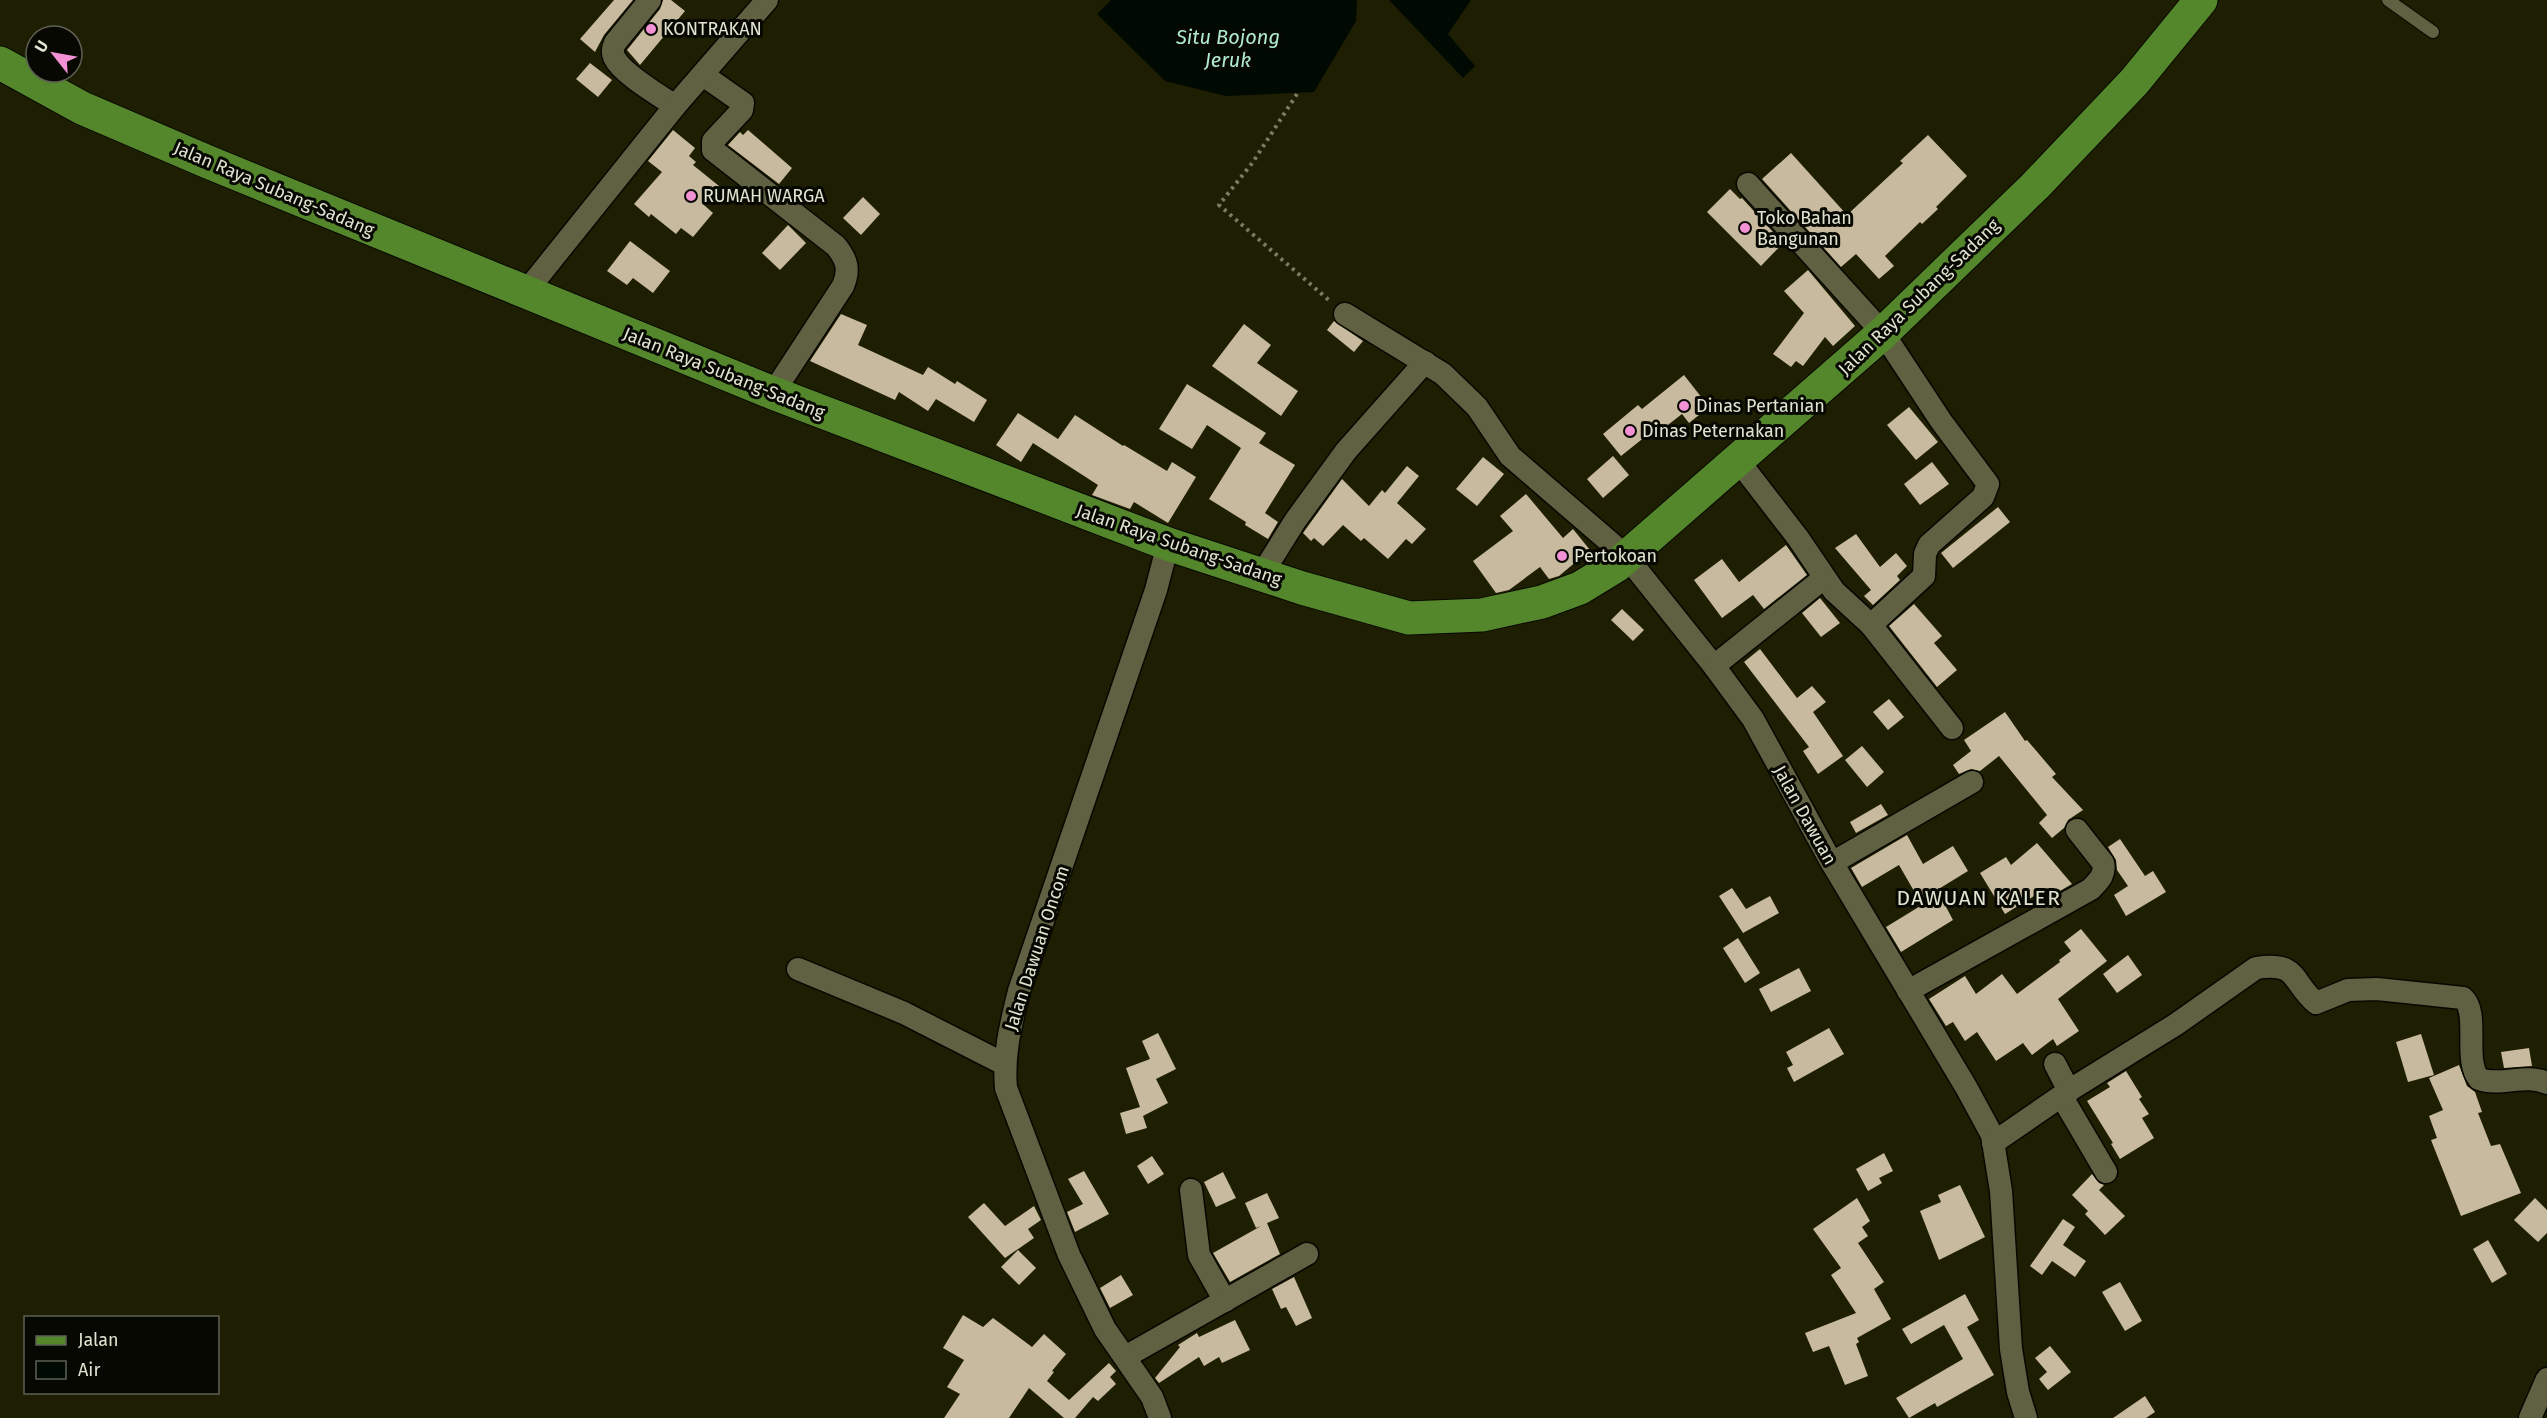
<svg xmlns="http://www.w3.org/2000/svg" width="2547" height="1418" font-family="'Fira Sans',sans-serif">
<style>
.water{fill:#000902}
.building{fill:#c8ba9e}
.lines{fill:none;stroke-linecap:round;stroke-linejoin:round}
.service-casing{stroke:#080800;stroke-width:14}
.minor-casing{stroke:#080800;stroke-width:25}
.primary-casing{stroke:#080800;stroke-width:35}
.path{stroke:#7b7c65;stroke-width:4;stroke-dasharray:3 4.5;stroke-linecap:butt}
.service{stroke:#606142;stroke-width:12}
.minor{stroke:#606142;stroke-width:22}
.primary{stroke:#54862c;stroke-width:33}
.poi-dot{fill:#f391d5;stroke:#070801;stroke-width:2}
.labels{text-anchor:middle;stroke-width:6;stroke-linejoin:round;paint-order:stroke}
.poi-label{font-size:18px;fill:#e1e3d1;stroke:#070801;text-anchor:start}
.street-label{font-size:18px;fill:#e1e3d1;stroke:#070801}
.water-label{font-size:20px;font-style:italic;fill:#b0ebcf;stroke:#070801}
.quarter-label{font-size:21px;letter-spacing:1.5px;fill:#e1e3d1;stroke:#070801}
</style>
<rect width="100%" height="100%" fill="#1e1e02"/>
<g class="water">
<path d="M1111,0H1357L1356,21L1314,92L1226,96L1165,81L1097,14Z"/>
<path d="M1389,0H1471L1448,34L1475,66L1463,78Z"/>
</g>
<g class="building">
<path d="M614,0H633L604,35L595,52L580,39Z"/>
<path d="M663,0H671L685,11L640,65L627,50L660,9Z"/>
<path d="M590,63L612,80L598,97L576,79Z"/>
<path d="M673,130L695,148L689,156L696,162L693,165L719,186L704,205L713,213L693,237L681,228L676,234L651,214L649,217L634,204L662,172L648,161Z"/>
<path d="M748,130L792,168L779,184L728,145L740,132L743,135Z"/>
<path d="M1928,135L1967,176L1936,207L1938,209L1922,224L1920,222L1885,256L1894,266L1879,279L1856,254L1841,267L1762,179L1791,153L1847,215L1903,163L1900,161Z"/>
<path d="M1730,189L1740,199L1742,198L1783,243L1761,266L1707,212Z"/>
<path d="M863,197L880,214L861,235L843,218Z"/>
<path d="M788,225L806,243L780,270L762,253Z"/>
<path d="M630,241L670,271L653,293L633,278L627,285L607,271Z"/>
<path d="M1808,270L1855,326L1833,346L1825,337L1803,366L1796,361L1791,367L1773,354L1804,313L1784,291Z"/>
<path d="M841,314L867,325L858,345L923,375L928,367L955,384L957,381L987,400L974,422L936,399L928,411L899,392L895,400L810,361Z"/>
<path d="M1334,321L1363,341L1354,352L1327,330Z"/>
<path d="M1244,324L1271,345L1257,363L1298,391L1281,416L1212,366Z"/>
<path d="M1684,375L1709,407L1689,423L1682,414L1664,428L1661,424L1621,456L1603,434L1638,405L1642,409Z"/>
<path d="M1187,384L1266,433L1259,443L1295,465L1265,513L1278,522L1268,539L1245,525L1246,522L1209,499L1241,448L1207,425L1192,449L1159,429Z"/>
<path d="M1909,407L1938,442L1916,460L1887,425Z"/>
<path d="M1018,413L1058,439L1075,415L1123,446L1124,445L1167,471L1172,462L1196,477L1168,523L1134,502L1130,509L1092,495L1098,485L1033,443L1021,462L996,445Z"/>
<path d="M1613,456L1629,475L1603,498L1587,479Z"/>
<path d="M1483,457L1504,474L1477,506L1456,489Z"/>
<path d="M1932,462L1949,484L1920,505L1904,484Z"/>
<path d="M1407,466L1419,476L1397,503L1426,529L1412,544L1406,539L1388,559L1364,538L1361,541L1343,525L1323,546L1314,538L1311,541L1303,533L1342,479L1369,506L1382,490L1385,493Z"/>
<path d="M1526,494L1563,538L1573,529L1590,550L1559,576L1549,579L1540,567L1509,590L1496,593L1473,561L1513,531L1500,516Z"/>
<path d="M1998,507L2010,522L1953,568L1941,553Z"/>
<path d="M1856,534L1880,567L1896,553L1907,566L1897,576L1900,580L1873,605L1864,596L1871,590L1835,548Z"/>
<path d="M1786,545L1807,575L1764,609L1753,595L1722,618L1694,580L1722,559L1739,582Z"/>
<path d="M1820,598L1840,623L1821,637L1802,613Z"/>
<path d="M1914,604L1942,636L1934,643L1957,670L1937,687L1889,626Z"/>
<path d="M1622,609L1644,630L1633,641L1611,620Z"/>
<path d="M1760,649L1797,698L1812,686L1826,702L1813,712L1843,756L1818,774L1803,751L1809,747L1744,662Z"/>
<path d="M1889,699L1904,717L1888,730L1873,712Z"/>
<path d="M2005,712L2025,741L2027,740L2056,774L2052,777L2083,810L2068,820L2064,828L2052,838L2039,823L2047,815L1999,756L1980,771L1971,769L1959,774L1953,765L1971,751L1964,740Z"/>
<path d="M1862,746L1884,772L1867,787L1845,760Z"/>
<path d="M1881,804L1888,815L1856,833L1850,822Z"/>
<path d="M1907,835L1923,864L1953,846L1968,871L1937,890L1953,920L1901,952L1886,927L1922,905L1899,865L1862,887L1851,868Z"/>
<path d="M2120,839L2145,876L2153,871L2166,892L2126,916L2114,895L2128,886L2117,870L2116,860L2108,847Z"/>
<path d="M2037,843L2072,884L2053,895L2047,888L2005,914L1980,873L2006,857L2011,865Z"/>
<path d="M1732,888L1746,909L1770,896L1779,913L1743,933L1719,896Z"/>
<path d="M2081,929L2107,961L2058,999L2079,1031L2057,1046L2053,1039L2032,1055L2023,1043L1996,1061L1977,1032L1965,1041L1953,1022L1946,1026L1929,999L1965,976L1976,994L2002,974L2017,994L2060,962L2059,960L2071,951L2064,942Z"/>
<path d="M1738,938L1760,973L1745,983L1723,948Z"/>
<path d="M2128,955L2142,975L2117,993L2103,974Z"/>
<path d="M1799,968L1811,991L1771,1012L1759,989Z"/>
<path d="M1829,1028L1844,1054L1794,1082L1787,1068L1793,1065L1786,1052Z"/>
<path d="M1158,1033L1176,1069L1156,1079L1168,1103L1143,1116L1147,1128L1126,1134L1120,1113L1140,1107L1126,1068L1150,1059L1142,1041Z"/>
<path d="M2421,1034L2434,1075L2408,1082L2396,1042Z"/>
<path d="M2529,1048L2532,1066L2504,1068L2501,1052Z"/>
<path d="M2459,1065L2467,1086L2475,1092L2482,1112L2478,1113L2491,1146L2500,1144L2521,1193L2461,1216L2431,1140L2437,1138L2429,1116L2443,1110L2429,1078Z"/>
<path d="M2126,1071L2142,1097L2139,1099L2149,1114L2142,1118L2154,1138L2120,1159L2111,1144L2113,1143L2087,1101L2110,1087L2107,1083Z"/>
<path d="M1884,1153L1893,1171L1879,1178L1882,1183L1868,1191L1856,1169Z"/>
<path d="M1152,1156L1164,1174L1148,1184L1137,1166Z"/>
<path d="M1084,1171L1109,1214L1075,1232L1067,1212L1083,1204L1068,1179Z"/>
<path d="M1223,1172L1236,1198L1216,1207L1204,1182Z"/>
<path d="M2092,1174L2099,1183L2104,1185L2099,1190L2125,1216L2105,1235L2085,1214L2088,1211L2072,1195Z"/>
<path d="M1960,1185L1985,1237L1939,1260L1920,1211L1941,1202L1938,1195Z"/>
<path d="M1267,1193L1279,1218L1267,1223L1280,1254L1230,1282L1213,1253L1261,1226L1256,1228L1245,1203Z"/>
<path d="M1857,1198L1870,1221L1862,1227L1868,1236L1858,1243L1884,1282L1874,1289L1891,1319L1857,1338L1859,1342L1856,1344L1868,1376L1845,1385L1829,1346L1813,1352L1805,1333L1856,1313L1831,1275L1841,1268L1813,1229Z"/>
<path d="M2535,1198L2547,1210V1233L2538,1242L2514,1220Z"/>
<path d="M984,1203L1005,1226L1034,1206L1041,1220L1028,1229L1034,1238L1005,1258L968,1217Z"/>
<path d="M2063,1219L2075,1227L2063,1245L2086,1261L2075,1277L2052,1261L2042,1275L2030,1266Z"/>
<path d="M2488,1240L2507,1274L2492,1283L2473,1249Z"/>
<path d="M1018,1250L1036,1268L1019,1285L1001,1267Z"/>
<path d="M1121,1275L1133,1295L1110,1308L1100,1288Z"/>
<path d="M1294,1277L1312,1318L1296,1326L1286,1307L1281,1309L1272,1289Z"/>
<path d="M2120,1282L2142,1321L2125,1331L2102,1292Z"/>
<path d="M1965,1294L1979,1320L1967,1327L1994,1375L1937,1407L1935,1403L1909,1418L1896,1398L1963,1359L1944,1325L1911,1344L1902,1329Z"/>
<path d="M963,1315L983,1327L993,1318L1032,1347L1044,1334L1066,1354L1052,1371L1054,1372L1047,1381L1069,1400L1109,1363L1116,1371L1110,1377L1116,1384L1098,1401L1093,1397L1075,1418H1064L1029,1388L1009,1418H944L960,1394L947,1387L964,1360L943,1348Z"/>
<path d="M1235,1320L1250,1350L1222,1363L1219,1357L1204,1366L1199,1357L1159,1383L1155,1378L1180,1347L1178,1345L1197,1333L1199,1337Z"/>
<path d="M2050,1346L2071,1372L2048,1390L2039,1379L2047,1372L2035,1358Z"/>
<path d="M2145,1396L2155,1412L2146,1418H2113Z"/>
</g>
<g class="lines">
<defs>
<path id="service" d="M2388,0L2433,32"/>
<g id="minor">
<path d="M650,0L615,43C613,47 612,52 614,57C622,74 659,95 675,106"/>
<path d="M703,75L743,103L742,110L713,141V150L836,246C847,260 850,269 843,286L773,393"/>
<path d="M1748,184L1883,333L1941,421L1988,484L1983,497L1929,545L1925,554L1924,576L1871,625"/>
<path d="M525,293L675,106L767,0"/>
<path d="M1345,314L1443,374L1477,407L1510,456L1626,556L1714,666L1753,719L1829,858L1966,1087L1992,1135L2001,1191L2011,1349L2018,1392L2026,1418"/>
<path d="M1737,459L1798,538L1834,591L1871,625L1952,728"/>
<path d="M1262,574L1295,521L1346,451L1425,362"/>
<path d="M1714,666L1824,578"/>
<path d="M1832,863L1972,782"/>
<path d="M798,969L904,1013L1004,1064"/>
<path d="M1908,991L2091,889C2098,881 2106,875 2103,863L2077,830"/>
<path d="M2055,1064L2069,1091"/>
<path d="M2062,1097L2106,1172"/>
<path d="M1993,1143L2073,1088L2175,1025L2256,968C2299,961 2291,982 2316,1003L2348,990L2377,989L2463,998C2480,1013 2463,1060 2479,1079C2501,1087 2525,1073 2547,1083"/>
<path d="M1191,1190L1199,1255L1225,1301"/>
<path d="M1125,1357L1307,1254"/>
<path d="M1160,1418L1152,1397L1105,1329L1069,1255L1006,1088C1003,1054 1011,1024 1019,991L1156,590L1168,544"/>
<path d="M2530,1418L2547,1379"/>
</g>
<path id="primary" d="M0,63L82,108L208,162L773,393L1168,544L1302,588L1409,618L1482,615L1542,602L1580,588L1616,566L1883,333L2035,186L2134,82L2201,0"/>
</defs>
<use href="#service" class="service-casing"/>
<use href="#minor" class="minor-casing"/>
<use href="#primary" class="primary-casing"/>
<path class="path" d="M1297,94L1253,162L1219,205L1331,302"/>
<use href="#service" class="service"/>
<use href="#minor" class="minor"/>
<use href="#primary" class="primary"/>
</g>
<g class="poi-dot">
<circle cx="651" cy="29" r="6"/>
<circle cx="691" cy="196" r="6"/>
<circle cx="1745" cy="228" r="6"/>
<circle cx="1684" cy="406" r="6"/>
<circle cx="1630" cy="431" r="6"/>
<circle cx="1562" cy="556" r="6"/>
</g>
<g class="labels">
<g class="poi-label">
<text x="663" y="35">KONTRAKAN</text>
<text x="703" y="202">RUMAH WARGA</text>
<text x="1757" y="224">Toko Bahan<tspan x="1757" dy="21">Bangunan</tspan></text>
<text x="1696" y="412">Dinas Pertanian</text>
<text x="1642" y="437">Dinas Peternakan</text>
<text x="1574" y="562">Pertokoan</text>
</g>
<g class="street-label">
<text transform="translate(274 189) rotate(23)" y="6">Jalan Raya Subang-Sadang</text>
<text transform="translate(1919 297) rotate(-44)" y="6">Jalan Raya Subang-Sadang</text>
<text transform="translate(724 373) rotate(22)" y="6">Jalan Raya Subang-Sadang</text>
<text transform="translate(1179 545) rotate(19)" y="6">Jalan Raya Subang-Sadang</text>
<text transform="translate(1805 815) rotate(61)" y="6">Jalan Dawuan</text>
<text transform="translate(1037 948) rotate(-72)" y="6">Jalan Dawuan Oncom</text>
</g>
<g class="water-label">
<text x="1228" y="44">Situ Bojong<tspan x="1228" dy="23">Jeruk</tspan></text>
</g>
<g class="quarter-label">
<text x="1979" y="905">DAWUAN KALER</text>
</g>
</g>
<rect x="24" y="1316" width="195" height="78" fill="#070801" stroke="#5e6054" stroke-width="1.5"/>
<rect x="36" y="1336" width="30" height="9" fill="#54862c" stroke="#5e6054" stroke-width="1.5"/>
<text x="78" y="1346" font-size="18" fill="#e1e3d1">Jalan</text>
<rect x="36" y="1361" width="30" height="18" fill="#000902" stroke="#5e6054" stroke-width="1.5"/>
<text x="78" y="1376" font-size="18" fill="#e1e3d1">Air</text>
<g transform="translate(54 54) rotate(301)"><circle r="28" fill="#070801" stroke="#5e6054" stroke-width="1.5"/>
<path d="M0-4.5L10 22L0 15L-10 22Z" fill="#f391d5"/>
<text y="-9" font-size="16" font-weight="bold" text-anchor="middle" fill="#e1e3d1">U</text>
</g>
</svg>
